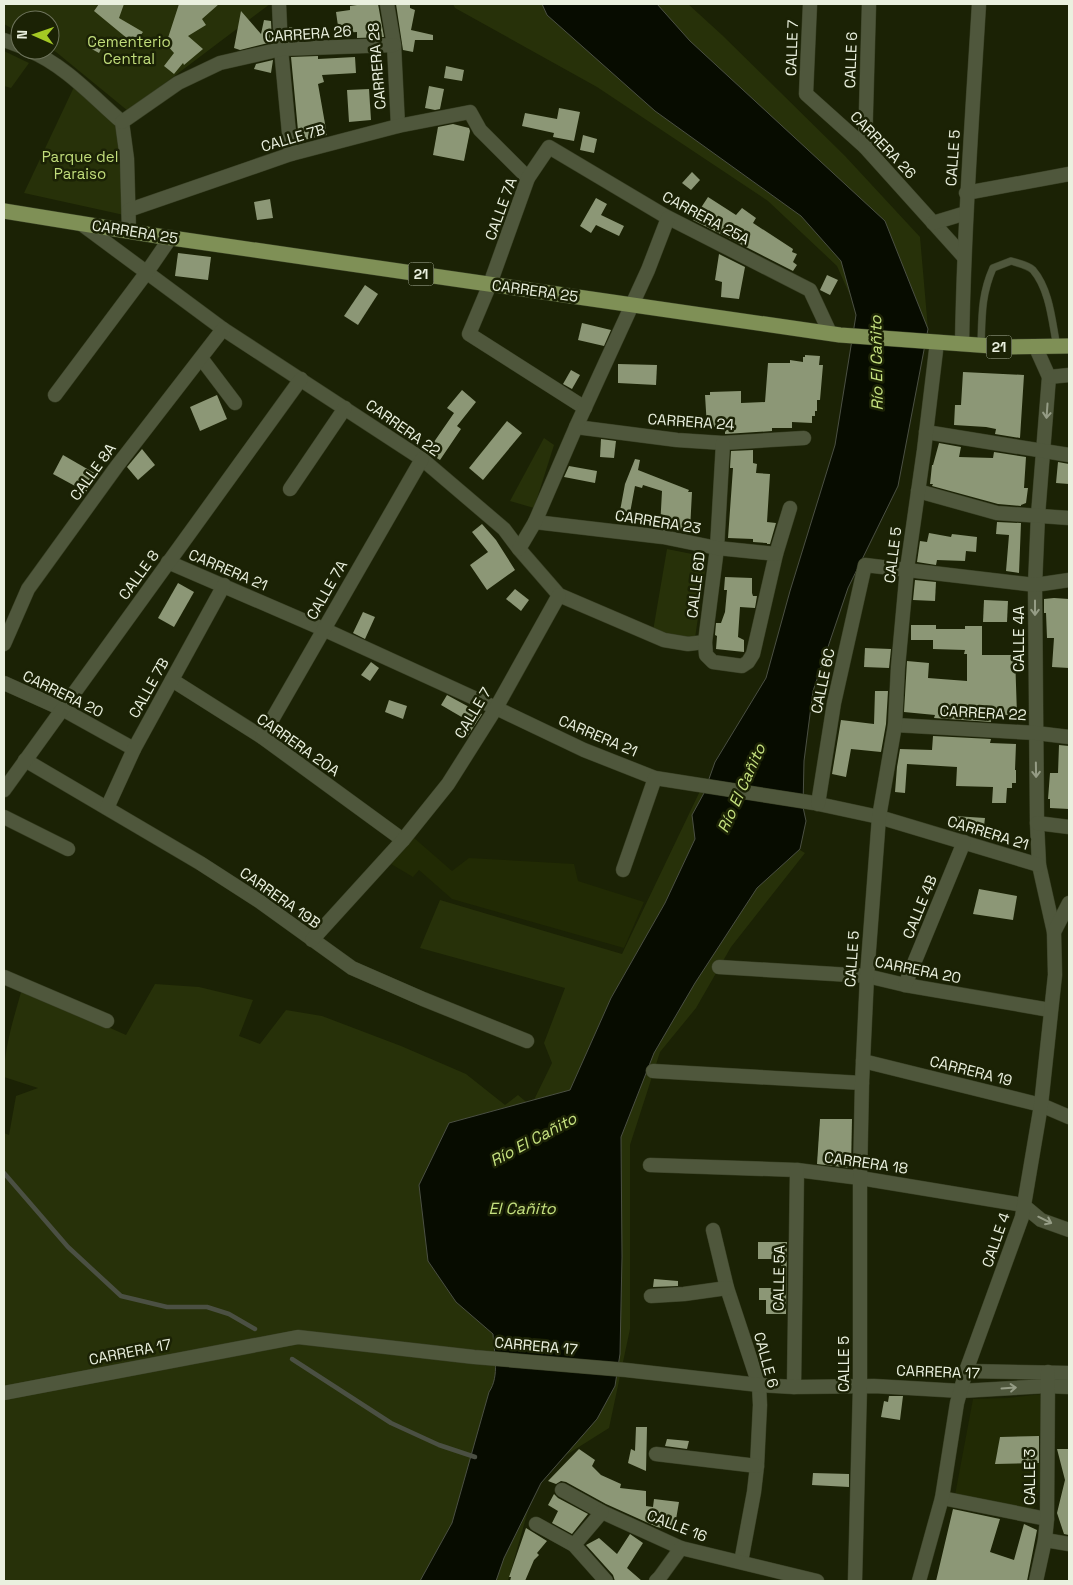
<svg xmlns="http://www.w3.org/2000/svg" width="1073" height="1585" font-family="'Space Grotesk',sans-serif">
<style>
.built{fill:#212a04}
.green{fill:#273109}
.water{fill:#070c00;stroke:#4b5043}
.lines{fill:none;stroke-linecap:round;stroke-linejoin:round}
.stream{stroke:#4b5043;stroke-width:4.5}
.building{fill:#8c9776}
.lane-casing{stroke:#383f24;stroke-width:8}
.street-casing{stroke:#383f24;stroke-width:15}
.primary-casing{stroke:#383f24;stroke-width:16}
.lane{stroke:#4f573c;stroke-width:7}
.street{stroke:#4f573c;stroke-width:14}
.primary{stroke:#7f9056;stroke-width:15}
.oneway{stroke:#959c85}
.labels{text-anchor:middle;stroke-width:5;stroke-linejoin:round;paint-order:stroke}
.shield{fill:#1b2205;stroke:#acb29e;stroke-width:1}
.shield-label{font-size:14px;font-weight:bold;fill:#eaf0df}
.street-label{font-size:15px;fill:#eaf0df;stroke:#1b2205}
.park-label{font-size:15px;fill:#c1dd7b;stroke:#1b2205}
.water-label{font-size:16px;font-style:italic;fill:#c6e280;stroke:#1b2205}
</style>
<rect width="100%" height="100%" fill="#1b2205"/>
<g class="built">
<path d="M413,837L452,871L469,858L574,864L578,881L644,902L624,948L452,899L419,870L413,877L391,864Z"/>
<path d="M1042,1394L1043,1436L1000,1437L995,1464L1041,1463V1475L1037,1504L1032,1510L955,1495L973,1399L1008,1398Z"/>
</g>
<g class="green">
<path d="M4,4H270L128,111L56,52L50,49V20H20V33L4,24Z"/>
<path d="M453,4H688L722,35L845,156L920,237L928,329L861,320L837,266L768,201L597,87L455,8Z"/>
<path d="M4,51L29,63L11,88L4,86Z"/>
<path d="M74,87L116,124L124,215L24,193Z"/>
<path d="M544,438L554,445L534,508L510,501Z"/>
<path d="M667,549L707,557L695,638L653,631Z"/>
<path d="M700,791L805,853L731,947L696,1008L660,1052L630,1145V1329L609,1428L539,1472L508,1581H4V1133L9,1135L16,1096L38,1088L4,1077C4,1048 14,1017 22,989L126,1035L155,984L199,987L253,1000L239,1036L260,1044L286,1010L322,1016L401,1046L466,1074L505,1105L518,1095L531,1106L552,1063L544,1043L565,988L420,948L440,900L622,954Z"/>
</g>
<path class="water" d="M542,4H657L690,41L885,221L928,329L898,486L848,588L813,691L804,761L803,807L806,821L800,849L757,888L695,983L654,1053L621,1137L622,1257L620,1354L615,1386L597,1419L541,1483L504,1558L496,1581H420L452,1523L489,1392C500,1376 494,1352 493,1334L456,1302L428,1261L419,1185L449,1123L570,1090L611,998L665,903L695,839L692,815L704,793L715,762L766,678L790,591L835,445L856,315L841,261L801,216L655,111L547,15Z"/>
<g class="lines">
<g class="stream">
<path d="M4,1173L68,1247L121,1296L167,1307H207L229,1314L255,1329"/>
<path d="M292,1359L391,1423L439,1445L475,1457"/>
</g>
</g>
<g class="building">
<path d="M99,4H124L119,18L143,32L134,44L94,11Z"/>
<path d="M179,4H219L202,19L206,25L188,36L203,49L184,65L183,63L174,74L164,66L174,53L166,44Z"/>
<path d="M364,4H378L384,37L357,38V32L339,33L336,12L350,10V6Z"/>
<path d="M396,4H410V8L415,10L411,30L433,35V40H414H415L413,52L403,50Z"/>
<path d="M241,11L261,34L264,20L271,21L272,42L240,50L234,48Z"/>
<path d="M289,27L304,30L303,39L289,40Z"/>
<path d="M93,37L104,43L99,53L88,47Z"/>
<path d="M318,56V59L355,57L356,73L322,75L324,82L318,84L327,135L299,141L291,57Z"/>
<path d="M273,60L271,73L254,69L256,64Z"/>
<path d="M446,66L464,70L462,81L444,78Z"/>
<path d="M429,86L444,89L440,109L435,110L425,108Z"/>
<path d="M369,89L371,120L349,122L347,90Z"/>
<path d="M559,108L580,112L574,141L553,137L554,133L522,126L525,113L557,119Z"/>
<path d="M453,124L469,128L470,131L464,161L433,155L438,127Z"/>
<path d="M583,135L597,139L594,153L580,150Z"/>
<path d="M692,172L700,180L691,190L682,183Z"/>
<path d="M708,197L736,215L742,208L756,218L753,223L793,249L792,252L797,254L793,262L797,265L793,271L693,220Z"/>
<path d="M596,198L607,204L601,215L624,226L619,236L596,225L591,233L580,226Z"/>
<path d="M270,199L273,218L257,220L254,202Z"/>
<path d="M178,253L211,257L208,280L175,276Z"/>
<path d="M719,254L745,267L739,299L721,297L722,282L715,280Z"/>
<path d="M827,275L838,280L830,295L820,290Z"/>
<path d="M365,285L378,294L358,325L344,316Z"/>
<path d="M582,323L611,330L604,346L578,340Z"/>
<path d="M805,355L820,356L819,365H823L820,400H817V411H815V416H812V423L792,422V428H772V431L725,434V427H707L705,395H710V392L741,391V403L765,402L768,363H790V360L803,362V357H805Z"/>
<path d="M618,364L657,365L656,385L618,383Z"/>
<path d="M571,370L580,375L572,389L563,384Z"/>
<path d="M963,372L1024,375L1020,438L995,434L996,429L986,427L954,425L955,405H961Z"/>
<path d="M462,390L476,402L457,426L461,429L440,460L427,452L454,413L447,408Z"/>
<path d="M217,395L227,419L200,431L190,407Z"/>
<path d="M507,421L522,433L483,480L469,468Z"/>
<path d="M601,439L616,441L614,458L600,457Z"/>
<path d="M939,443L961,447L959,457L993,458L994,452L1026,457L1024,488H1028L1026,503L1021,505V506L998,504L932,486L933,484H930L932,465H933Z"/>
<path d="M142,449L155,465L138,480L127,467Z"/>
<path d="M753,450V463L757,464L756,473L770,474L767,522L776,523L770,544H767V543L753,542V539L728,538L733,468H730L731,451Z"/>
<path d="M63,455L96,474L86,492L53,474Z"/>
<path d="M635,459L640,460L638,470L689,490L688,492H692L690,530L660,528L662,491L643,485L642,488L635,486L630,513L620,511L625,484Z"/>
<path d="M1058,462L1069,464V484L1056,483Z"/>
<path d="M569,466L597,471L595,483L564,477Z"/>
<path d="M997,522L1021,523L1019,573L1006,571L1009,535L996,534Z"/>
<path d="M482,524L496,540L515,570L487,590L470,565L488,552L472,532Z"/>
<path d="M929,533L951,537L952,534L977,537L976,552L966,551L965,561L937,560L936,565L917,562L920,541L927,542Z"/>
<path d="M725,577L752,578V593L753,596H757L755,608L740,607L738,637L744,640V652L716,649L717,636L715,635L716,623H721L725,612L727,590H724Z"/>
<path d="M915,580L936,582L935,601L913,600Z"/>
<path d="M178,583L194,592L174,627L158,618Z"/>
<path d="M515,589L529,600L521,611L506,599Z"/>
<path d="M1054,598L1069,599V668L1052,667L1054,638H1047L1046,613H1044V599Z"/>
<path d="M984,600L1008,601L1007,622H983Z"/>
<path d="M363,612L375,617L365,639L353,633Z"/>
<path d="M911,625H936V629H965V626H982V655H1015L1017,715H991V722L934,718L935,715L904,712L907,661L929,663L928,678L967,681V654H964L965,650L933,649V640H911Z"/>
<path d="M865,648L891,649L889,668L864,667Z"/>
<path d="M371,662L379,668L370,681L361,675Z"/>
<path d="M875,691H888L886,724L881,752L851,749L846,777L832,774L841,720L874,724Z"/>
<path d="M447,695L482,714L467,737L459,733L465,719L441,705Z"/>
<path d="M389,700L407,706L403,719L385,712Z"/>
<path d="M933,736L991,739L990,743L1016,744L1015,770H1016V783H1012V788H1007L1006,803H992L993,787L956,786L957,767L907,764L905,793L895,792L897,767L900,749L932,750Z"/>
<path d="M1059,745L1069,746V809L1050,808V799H1048L1050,773H1058Z"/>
<path d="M954,816L985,818L983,834L953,830Z"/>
<path d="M979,889L1017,896L1013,920L973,914Z"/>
<path d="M820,1119H852L851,1168L817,1164Z"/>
<path d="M758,1242H787L786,1314H766V1300H759V1288H782L781,1259H758Z"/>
<path d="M654,1279L678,1281V1286L653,1287Z"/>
<path d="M889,1396H903L900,1420L881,1417L884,1401L888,1402Z"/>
<path d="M636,1427H647L646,1471L628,1463L631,1449L635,1451Z"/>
<path d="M1039,1436V1463L995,1464L1000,1437Z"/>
<path d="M667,1439L689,1441L687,1449L665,1446Z"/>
<path d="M579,1449L595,1460L592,1466L601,1475L621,1484L620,1488L646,1491V1506L653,1507L654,1499L679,1502L674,1531L657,1527L606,1504L566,1482L561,1481L556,1484L548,1481Z"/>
<path d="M1057,1449H1069V1535L1064,1534L1057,1513L1065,1480Z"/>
<path d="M813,1473L849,1474V1487L812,1485Z"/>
<path d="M554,1494L558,1498L588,1514L572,1534L552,1523L558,1511L548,1505Z"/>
<path d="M953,1509L1000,1519L990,1552L1014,1560L1024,1524L1037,1530L1027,1581H936Z"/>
<path d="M526,1528L547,1541L537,1553L539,1555L534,1560L525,1581H510L511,1577H509Z"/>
<path d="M630,1534L643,1543L627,1568L642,1581H615L613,1575L586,1545L599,1538L617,1554Z"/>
</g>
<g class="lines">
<defs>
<path id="lane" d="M981,346C982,317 981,295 993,268L1011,261C1017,263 1028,265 1033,270C1050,290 1052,322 1057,347"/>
<g id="street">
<path d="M279,4L281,49L291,154"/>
<path d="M387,4L394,45L398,126"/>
<path d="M810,4L806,94L865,147L964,257"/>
<path d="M4,40L20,46"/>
<path d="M28,50C65,65 93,97 122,122L127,159L129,231"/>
<path d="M122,122L178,83L220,63L281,49L394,45"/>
<path d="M865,147L869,4"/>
<path d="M966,193L1069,174"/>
<path d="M129,210L291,154L398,126L470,112L480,130L528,178"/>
<path d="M80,223L223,329L422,459L504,529L519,549L559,595L664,640L688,644L705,642"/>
<path d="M933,223L966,213"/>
<path d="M962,344C964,230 972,118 979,4"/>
<path d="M1036,348L1049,377L1038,515L1035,585L1037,823L1039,865L1054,932"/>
<path d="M201,358L235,403"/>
<path d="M1049,377L1069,375"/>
<path d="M55,395L147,272L171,237"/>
<path d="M585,408L469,334L490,284L528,178L549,147L665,216L810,290L830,333"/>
<path d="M576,427L677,440L723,443L804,438"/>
<path d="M926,432L1069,455"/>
<path d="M723,443L717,548L705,642L706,655L713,662L742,666L748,662L753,654L776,554L790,508"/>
<path d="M290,489L345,408"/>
<path d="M918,491L997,513L1069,518"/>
<path d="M535,522L663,537L717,548L776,554"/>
<path d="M519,549L535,522L576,427L648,270L668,218"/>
<path d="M168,562L323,629L496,708L584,750L655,778L814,803L879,817L1039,865"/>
<path d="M4,644L28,589L117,466L223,329"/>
<path d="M172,680L262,737L403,840"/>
<path d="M4,683L62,709L134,749"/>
<path d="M895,725L1036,733L1069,737"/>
<path d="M262,737L422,459"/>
<path d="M25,760L200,863L259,901L352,968L423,999L527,1041"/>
<path d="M4,790L301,379"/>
<path d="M818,804L834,703L865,565L1035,585L1069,580"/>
<path d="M107,808L134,749L224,585"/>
<path d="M4,817L68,849"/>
<path d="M1037,823L1069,827"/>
<path d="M623,870L655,778"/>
<path d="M312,940L403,840L448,784L496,708L559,595"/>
<path d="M719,967L867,976L905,985L1050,1010"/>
<path d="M4,977L107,1021"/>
<path d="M905,985L964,842"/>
<path d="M863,1061L1041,1105L1069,1117"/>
<path d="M653,1071L862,1083"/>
<path d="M650,1165L797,1170L860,1178L1023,1205L1041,1220L1069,1230"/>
<path d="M713,1230L727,1288L759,1385L760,1405L757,1466L754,1492L741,1562"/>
<path d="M651,1296L684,1294L727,1288"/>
<path d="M966,1371L1069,1373"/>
<path d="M794,1387L797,1170"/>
<path d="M4,1393L298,1337L474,1357L626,1370L759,1385L794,1387L874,1386L961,1391L1047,1386L1069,1387"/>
<path d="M656,1454L757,1466"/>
<path d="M562,1490L602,1512L681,1548L817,1581"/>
<path d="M942,1498L1047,1519"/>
<path d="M536,1524L574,1545L606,1581"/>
<path d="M1045,1540L1069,1544"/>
<path d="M574,1545L602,1512"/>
<path d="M656,1581L660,1577L681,1548"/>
<path d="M855,1581L860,1386V1178L862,1083L867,976L879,817L895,725L898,667L907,569L924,450L937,342"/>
<path d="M919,1581L942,1498L957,1403L966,1371L1022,1217L1041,1105L1055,975L1054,932L1069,903"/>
<path d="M1036,1581L1045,1540L1047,1519L1048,1372"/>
</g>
<path id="primary" d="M4,211L158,236L840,335L1005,347L1069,346"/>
</defs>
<use href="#lane" class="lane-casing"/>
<use href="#street" class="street-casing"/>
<use href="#primary" class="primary-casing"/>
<use href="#lane" class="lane"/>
<use href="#street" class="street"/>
<use href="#primary" class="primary"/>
</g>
<defs><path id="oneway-shaft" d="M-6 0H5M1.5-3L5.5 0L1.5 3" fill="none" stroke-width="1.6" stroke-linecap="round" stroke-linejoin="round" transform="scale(1.25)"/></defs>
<g class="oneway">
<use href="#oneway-shaft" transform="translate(1047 411) rotate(94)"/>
<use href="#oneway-shaft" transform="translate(1035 608) rotate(90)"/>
<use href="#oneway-shaft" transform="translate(1036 770) rotate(89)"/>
<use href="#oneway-shaft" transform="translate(1045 1220) rotate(26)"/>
<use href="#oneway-shaft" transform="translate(1009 1388) rotate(-4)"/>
</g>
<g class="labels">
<g class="shield">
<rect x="408.5" y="262.5" width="25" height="23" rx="4"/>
<rect x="986.5" y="335.5" width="25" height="23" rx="4"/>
</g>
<g class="shield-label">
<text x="421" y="279">21</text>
<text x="999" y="352">21</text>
</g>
<g class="street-label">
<text transform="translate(308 34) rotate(-4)" y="5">CARRERA 26</text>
<text transform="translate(792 48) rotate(-88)" y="5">CALLE 7</text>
<text transform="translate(851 60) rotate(-88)" y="5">CALLE 6</text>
<text transform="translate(377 66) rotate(-95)" y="5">CARRERA 28</text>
<text transform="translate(293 138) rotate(-16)" y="5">CALLE 7B</text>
<text transform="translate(883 145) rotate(46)" y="5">CARRERA 26</text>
<text transform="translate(953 158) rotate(-86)" y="5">CALLE 5</text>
<text transform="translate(501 209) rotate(-70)" y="5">CALLE 7A</text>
<text transform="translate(706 218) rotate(28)" y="5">CARRERA 25A</text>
<text transform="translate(135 232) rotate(9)" y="5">CARRERA 25</text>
<text transform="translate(535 291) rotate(8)" y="5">CARRERA 25</text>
<text transform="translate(691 422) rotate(4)" y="5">CARRERA 24</text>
<text transform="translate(403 428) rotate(35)" y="5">CARRERA 22</text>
<text transform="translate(93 472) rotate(-54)" y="5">CALLE 8A</text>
<text transform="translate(658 522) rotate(9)" y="5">CARRERA 23</text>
<text transform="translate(893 555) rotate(-83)" y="5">CALLE 5</text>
<text transform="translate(228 570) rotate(23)" y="5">CARRERA 21</text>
<text transform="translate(139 575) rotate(-54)" y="5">CALLE 8</text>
<text transform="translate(696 585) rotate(-83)" y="5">CALLE 6D</text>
<text transform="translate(327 590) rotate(-60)" y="5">CALLE 7A</text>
<text transform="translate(1019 639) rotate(-90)" y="5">CALLE 4A</text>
<text transform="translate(823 681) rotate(-78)" y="5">CALLE 6C</text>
<text transform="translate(149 688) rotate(-61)" y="5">CALLE 7B</text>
<text transform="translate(63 694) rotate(26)" y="5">CARRERA 20</text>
<text transform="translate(473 713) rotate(-59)" y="5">CALLE 7</text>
<text transform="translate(983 713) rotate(3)" y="5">CARRERA 22</text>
<text transform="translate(598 736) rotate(23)" y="5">CARRERA 21</text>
<text transform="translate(298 745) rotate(35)" y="5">CARRERA 20A</text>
<text transform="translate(988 833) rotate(17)" y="5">CARRERA 21</text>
<text transform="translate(280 898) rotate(35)" y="5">CARRERA 19B</text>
<text transform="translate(920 907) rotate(-68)" y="5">CALLE 4B</text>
<text transform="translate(852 959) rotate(-86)" y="5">CALLE 5</text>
<text transform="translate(918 970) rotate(11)" y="5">CARRERA 20</text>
<text transform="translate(971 1071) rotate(14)" y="5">CARRERA 19</text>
<text transform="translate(866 1163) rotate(8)" y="5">CARRERA 18</text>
<text transform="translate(996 1240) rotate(-71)" y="5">CALLE 4</text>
<text transform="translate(779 1278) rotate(-89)" y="5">CALLE 5A</text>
<text transform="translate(536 1346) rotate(5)" y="5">CARRERA 17</text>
<text transform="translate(130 1352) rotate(-11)" y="5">CARRERA 17</text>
<text transform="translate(766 1360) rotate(75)" y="5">CALLE 6</text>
<text transform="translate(844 1364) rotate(-90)" y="5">CALLE 5</text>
<text transform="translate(938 1372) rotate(2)" y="5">CARRERA 17</text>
<text transform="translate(1030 1477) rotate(-90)" y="5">CALLE 3</text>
<text transform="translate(677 1526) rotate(21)" y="5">CALLE 16</text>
</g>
<g class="park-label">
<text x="129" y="47">Cementerio<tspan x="129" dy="17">Central</tspan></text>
<text x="80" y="162">Parque del<tspan x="80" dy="17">Paraiso</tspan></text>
</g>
<g class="water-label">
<text transform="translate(876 363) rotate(-91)" y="6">Río El Cañito</text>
<text transform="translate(741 788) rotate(-66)" y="6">Río El Cañito</text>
<text transform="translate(533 1139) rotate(-28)" y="6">Río El Cañito</text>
<text x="522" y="1214">El Cañito</text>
</g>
</g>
<rect width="1073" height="1585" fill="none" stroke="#eaf0df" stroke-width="10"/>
<g transform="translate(35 35) rotate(272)"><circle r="24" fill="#1b2205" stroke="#6e745c"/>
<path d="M0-4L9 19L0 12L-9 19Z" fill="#a4c824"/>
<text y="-8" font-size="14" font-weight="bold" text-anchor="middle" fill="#eaf0df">N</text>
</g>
</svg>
